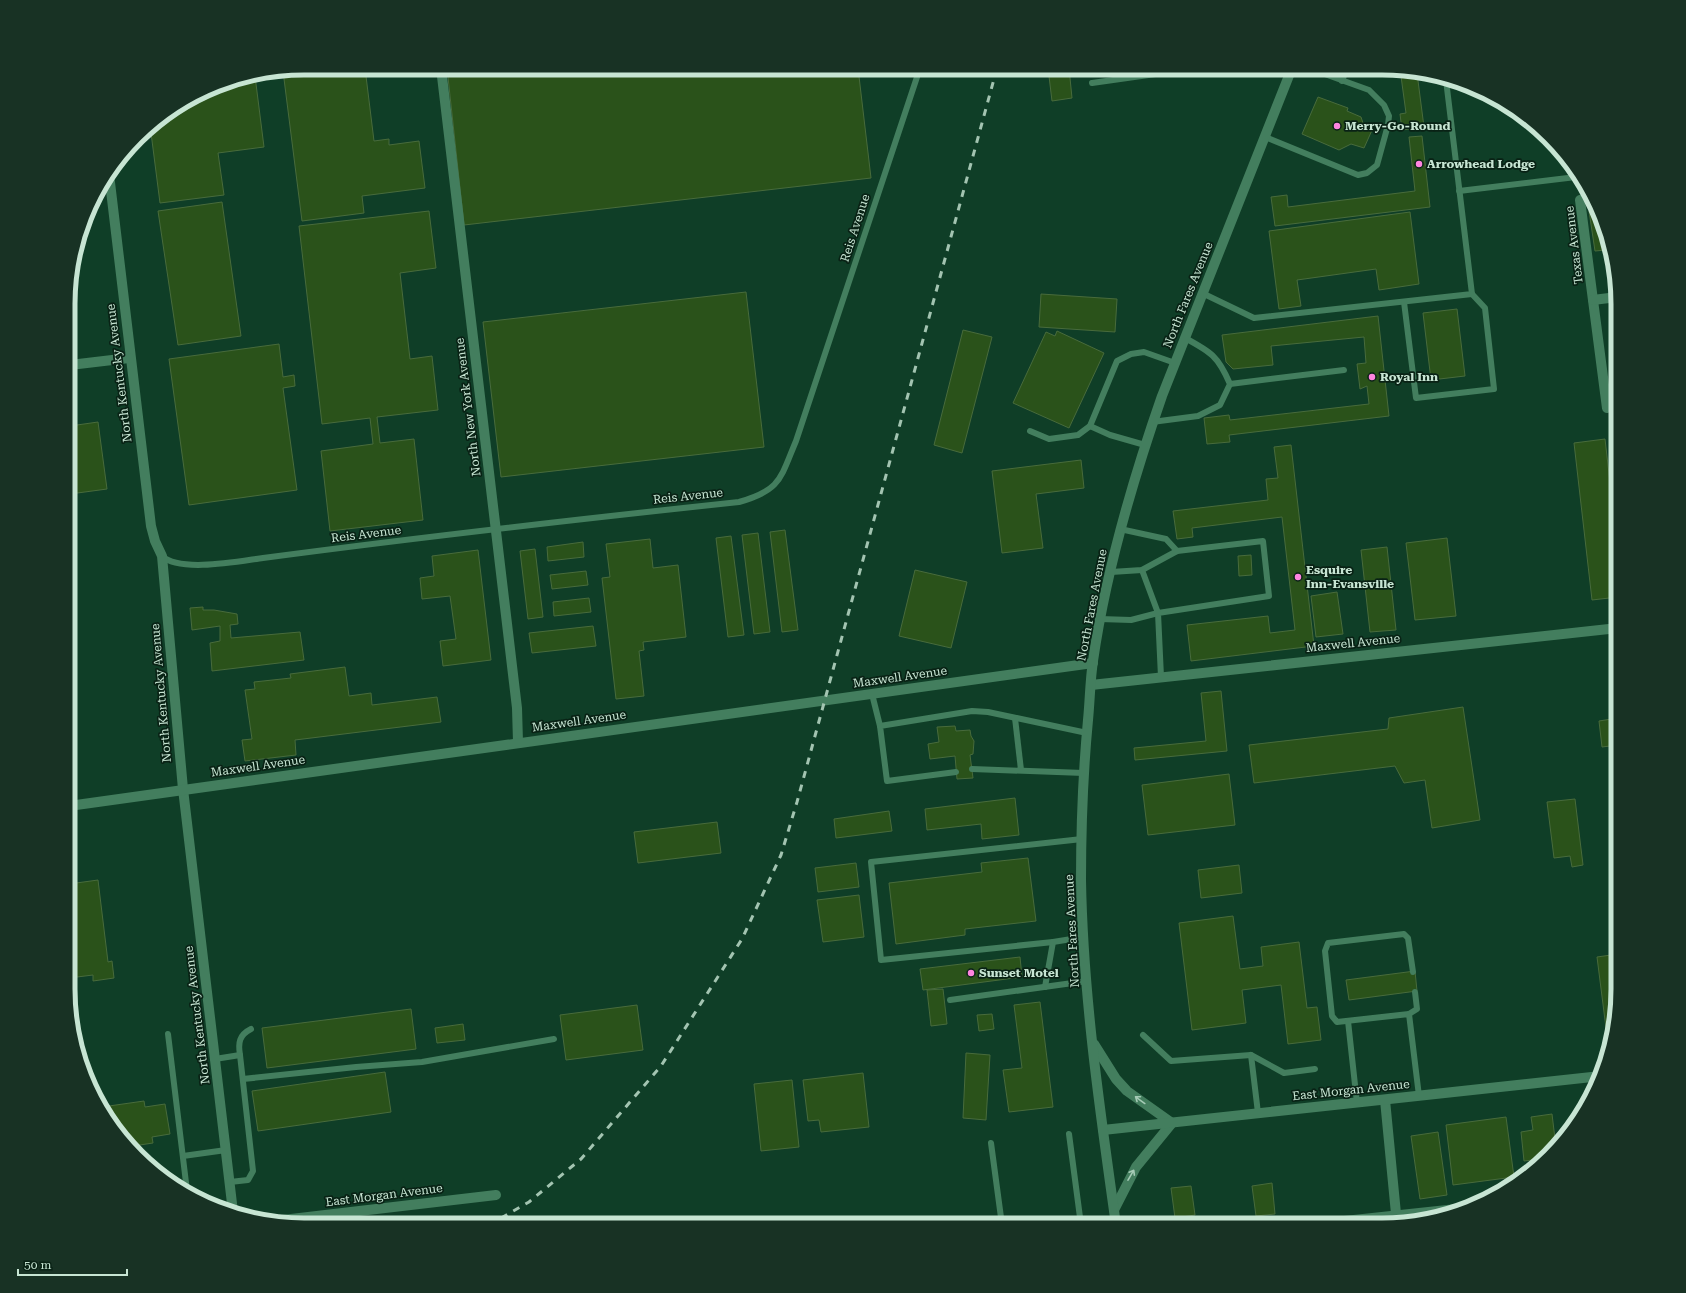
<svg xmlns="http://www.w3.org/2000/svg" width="1686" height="1293" font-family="'Roboto Serif',serif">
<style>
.building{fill:#2a521a;stroke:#486b3c}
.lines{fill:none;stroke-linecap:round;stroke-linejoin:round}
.service{stroke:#437e5e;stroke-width:6}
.minor{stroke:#437e5e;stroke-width:10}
.tertiary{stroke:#437e5e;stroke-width:10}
.rail{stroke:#a3c4b1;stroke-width:3;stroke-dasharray:7 7;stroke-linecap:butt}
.oneway{stroke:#a6cbb6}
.poi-dot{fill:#ff85df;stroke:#092215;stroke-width:1.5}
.labels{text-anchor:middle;stroke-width:3.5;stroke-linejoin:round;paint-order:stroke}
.poi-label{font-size:12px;font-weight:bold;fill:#c7e5d3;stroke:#092215;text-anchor:start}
.street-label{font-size:12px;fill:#c7e5d3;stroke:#092215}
.rim{fill:none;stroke:#c7e5d3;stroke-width:5}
</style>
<rect width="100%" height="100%" fill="#0f3e27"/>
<g class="building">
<path d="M304,68H365L374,141L389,139V145L419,141L425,188L362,196L364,213L302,221L283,71Z"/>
<path d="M447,68H858L871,178L464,225Z"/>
<path d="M1048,68H1069L1072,98L1052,101Z"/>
<path d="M1400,69L1417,73L1424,127L1402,130L1400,114L1406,113Z"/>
<path d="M255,76L264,147L218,153L224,195L160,203L150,125L228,81Z"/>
<path d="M1318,97L1348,108L1347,111L1361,117L1363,123L1373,128L1364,148L1351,144L1339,150L1302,134Z"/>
<path d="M1422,136L1430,207L1275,226L1271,197L1287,195L1288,207L1415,191L1409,137Z"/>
<path d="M222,202L241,336L178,345L158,211Z"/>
<path d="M1597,210L1602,223L1606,250L1595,251L1589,211Z"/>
<path d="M429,211L436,268L400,273L410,359L432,356L438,410L377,417L380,443L414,439L423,520L330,531L321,451L373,444L370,418L322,424L299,226Z"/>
<path d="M1410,212L1419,284L1379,290L1376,269L1297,280L1301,306L1279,309L1269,231Z"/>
<path d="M746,292L764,447L501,477L483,322Z"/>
<path d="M1041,294L1117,299L1115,332L1039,327Z"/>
<path d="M1457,309L1465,376L1431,380L1423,313Z"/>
<path d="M1378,316L1389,416L1229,435L1230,442L1207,444L1204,418L1229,415L1230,420L1369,404L1367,386L1360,389L1357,364L1366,363L1364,337L1271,346L1273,365L1233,369L1226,362L1222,335Z"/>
<path d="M963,330L992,337L962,453L934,445Z"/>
<path d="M1057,331L1104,353L1069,428L1013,403L1046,332L1055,336Z"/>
<path d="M279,344L283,377L294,375L295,386L283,388L297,490L189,505L169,359Z"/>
<path d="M98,422L107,489L70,494V426Z"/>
<path d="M1605,439L1618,552V597L1592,600L1574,443Z"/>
<path d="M1291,445L1314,646L1191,661L1187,625L1268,616L1270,633L1295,630L1282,517L1192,528L1193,537L1177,539L1173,511L1268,500L1266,479L1278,478L1274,447Z"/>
<path d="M1081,460L1084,488L1036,494L1043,548L1002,553L992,471Z"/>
<path d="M785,530L798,630L782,632L770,532Z"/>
<path d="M758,533L770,632L754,634L742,535Z"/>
<path d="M731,536L744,635L728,637L716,538Z"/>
<path d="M1447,538L1456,616L1415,620L1406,543Z"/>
<path d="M650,539L653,568L678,565L686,637L643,642L644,650L639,651L644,696L616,699L602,578L610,577L606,544Z"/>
<path d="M583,542L584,557L548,561L547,547Z"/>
<path d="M1387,547L1396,630L1370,632L1361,550Z"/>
<path d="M535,549L543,617L528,619L520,551Z"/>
<path d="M478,550L491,660L443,666L440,641L456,639L450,596L422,599L420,578L434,576L432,556Z"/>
<path d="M1251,555L1252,575L1239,576L1238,556Z"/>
<path d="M915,570L967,582L951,648L899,636Z"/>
<path d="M586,571L588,585L552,589L550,575Z"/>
<path d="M1337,592L1343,634L1316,637L1311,596Z"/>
<path d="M589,598L591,612L554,616L553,602Z"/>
<path d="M203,607V610H214L237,614L238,624L230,625L231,638L300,632L304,660L212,671L210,643L220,641V626L192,630L190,608Z"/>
<path d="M593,626L596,646L532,653L529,633Z"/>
<path d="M345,667L349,696L371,693L372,705L437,697L441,722L295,740L296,755L245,761L242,740L252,739L245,690L255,689L254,682L291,678L290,674Z"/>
<path d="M1221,691L1227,751L1135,760L1134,748L1206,741L1201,693Z"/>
<path d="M1463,707L1480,820L1432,828L1425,780L1404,783L1395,766L1254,783L1249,745L1388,729L1389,718Z"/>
<path d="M1618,718V745L1602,747L1599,721Z"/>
<path d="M955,726L956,731L970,730L971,736L974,741L973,754L970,755L973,778L957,779L955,756L930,759L928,744L939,742L937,727Z"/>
<path d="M1229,774L1235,825L1148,835L1142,785Z"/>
<path d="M1015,798L1019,835L982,839L981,824L927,830L925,809Z"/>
<path d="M1575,799L1583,865L1572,867L1570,856L1554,858L1547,802Z"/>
<path d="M889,811L892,831L836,838L834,819Z"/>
<path d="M717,822L721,853L638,863L634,832Z"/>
<path d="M1028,858L1036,921L965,929V935L896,944L889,883L982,872L981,863Z"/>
<path d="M856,863L859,887L818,892L815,868Z"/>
<path d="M1239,865L1242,893L1201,898L1198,870Z"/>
<path d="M98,880L108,962L112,961L114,978L93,981V975L69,978V884Z"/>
<path d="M859,895L864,937L823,942L817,900Z"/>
<path d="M1233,916L1240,969L1263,966L1261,947L1299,942L1307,1008L1317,1007L1321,1040L1288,1044L1281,985L1242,990L1246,1023L1192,1030L1179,923Z"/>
<path d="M1618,954L1617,1005L1612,1027L1606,1028L1597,957Z"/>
<path d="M1020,957L1022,977L923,990L920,969Z"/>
<path d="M1415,971L1417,991L1349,1000L1346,980Z"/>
<path d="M943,989L947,1024L931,1026L927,990Z"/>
<path d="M1040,1002L1053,1107L1009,1112L1003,1070L1022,1068L1014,1005Z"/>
<path d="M637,1005L643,1050L566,1060L560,1015Z"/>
<path d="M411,1009L416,1049L267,1068L262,1028Z"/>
<path d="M992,1014L994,1029L979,1031L977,1015Z"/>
<path d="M463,1024L465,1040L437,1043L435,1028Z"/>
<path d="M966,1053L990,1055L986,1120L963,1118Z"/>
<path d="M385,1072L391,1112L258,1131L252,1091Z"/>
<path d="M863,1073L869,1127L821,1132L819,1120L808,1121L803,1080Z"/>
<path d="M792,1080L799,1147L761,1151L754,1084Z"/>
<path d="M144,1101L145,1107L165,1104L170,1134L152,1137L153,1143L133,1146L102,1107Z"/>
<path d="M1552,1114L1556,1147L1541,1159L1524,1161L1521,1132L1533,1130L1531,1117Z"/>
<path d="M1506,1117L1514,1177L1453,1185L1446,1125Z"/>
<path d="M1438,1132L1447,1195L1420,1199L1411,1136Z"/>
<path d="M1272,1183L1275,1214L1256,1216L1252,1186Z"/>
<path d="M1191,1186L1195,1215L1175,1218L1171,1188Z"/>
<path d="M1376,1215L1378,1225H1304Z"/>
</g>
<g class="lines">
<g class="service">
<path d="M1342,81L1347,68"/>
<path d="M1092,83L1198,68"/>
<path d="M1265,137L1358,175L1367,173L1377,165L1388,125L1389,116L1384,105L1369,90L1308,68"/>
<path d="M1459,191L1576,177"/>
<path d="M1202,293L1254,318L1472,294L1446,80"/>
<path d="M1404,302L1416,398L1494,389L1485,308L1472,294"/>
<path d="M1230,384L1344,370"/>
<path d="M1152,422L1198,416L1220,405L1230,384C1218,356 1211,352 1185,338"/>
<path d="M1090,426L1110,435L1145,445"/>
<path d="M1030,431L1049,439L1078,435L1090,426L1117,361L1131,354L1144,352L1175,363"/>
<path d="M1120,529L1166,539L1177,551"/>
<path d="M162,556C180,573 240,561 263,558C421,537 580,519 739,502C781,490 780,479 796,441L920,68"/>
<path d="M1111,572L1142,570L1177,551L1263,541L1269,596L1158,613L1161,677"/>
<path d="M1100,619L1131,620L1158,613L1142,570"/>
<path d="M872,694L880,726"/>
<path d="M1015,718L1021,770"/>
<path d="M972,769L1084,773"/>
<path d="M956,772L887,781L880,726L972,711L988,712L1087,733"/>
<path d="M1053,942L881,960L871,862L1082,839"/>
<path d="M1413,972L1408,938L1404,934L1328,943L1325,951L1332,1016L1337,1022L1409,1014L1419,1096"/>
<path d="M1045,987L1053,942L1084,937"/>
<path d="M950,1000L1087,981"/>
<path d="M1409,1014L1417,1009L1415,992"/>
<path d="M1348,1021L1357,1103"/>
<path d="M168,1034L187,1191"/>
<path d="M1143,1035L1171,1061L1251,1055L1258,1113"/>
<path d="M240,1055C238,1043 239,1035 251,1029"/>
<path d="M1251,1055L1284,1073L1315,1069"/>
<path d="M215,1059L240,1055L253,1171L248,1180L230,1182"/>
<path d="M243,1079L356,1067L422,1062L554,1039"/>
<path d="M1069,1134L1081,1225"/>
<path d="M991,1143L1002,1225"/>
<path d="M183,1156L226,1150"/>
<path d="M1288,1225L1475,1205"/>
</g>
<g class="minor">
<path d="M441,68L517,708L518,742"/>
<path d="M109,174L151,526L155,541L162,556L183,789L233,1212"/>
<path d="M1592,198L1580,200L1607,408"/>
<path d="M1593,300L1617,297"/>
<path d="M70,365L129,358"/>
<path d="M1091,685L1618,628"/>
<path d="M69,806L1093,663"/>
<path d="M1385,1100L1397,1224"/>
<path d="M274,1221L496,1195"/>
</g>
<g class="tertiary">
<path d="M1094,1044L1116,1079L1127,1091L1172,1123L1136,1167L1114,1210"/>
<path d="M1103,1130L1601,1076"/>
<path d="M1116,1225C1100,1111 1083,995 1081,880C1081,827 1083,773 1088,720C1090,700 1090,681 1093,661C1106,570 1132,482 1162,396L1292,68"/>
</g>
<path class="rail" d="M489,1225L529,1202L581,1159L661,1066L742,939L781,855L797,802L997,68"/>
</g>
<defs><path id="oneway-shaft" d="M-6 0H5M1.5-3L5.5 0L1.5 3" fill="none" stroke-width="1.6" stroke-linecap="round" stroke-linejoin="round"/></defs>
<g class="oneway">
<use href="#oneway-shaft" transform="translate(1140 1100) rotate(-144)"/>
<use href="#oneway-shaft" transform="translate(1131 1175) rotate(-60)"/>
</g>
<g class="poi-dot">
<circle cx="1337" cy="126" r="4"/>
<circle cx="1419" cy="164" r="4"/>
<circle cx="1372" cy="377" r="4"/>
<circle cx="1298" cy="577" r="4"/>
<circle cx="971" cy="973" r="4"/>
</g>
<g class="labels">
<g class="poi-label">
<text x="1345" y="130">Merry-Go-Round</text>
<text x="1427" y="168">Arrowhead Lodge</text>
<text x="1380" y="381">Royal Inn</text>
<text x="1306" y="574">Esquire<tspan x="1306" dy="14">Inn-Evansville</tspan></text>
<text x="979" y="977">Sunset Motel</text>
</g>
<g class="street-label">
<text transform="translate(855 228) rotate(-72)" y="4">Reis Avenue</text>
<text transform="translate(1574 245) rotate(-97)" y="4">Texas Avenue</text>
<text transform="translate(1188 295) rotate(-68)" y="4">North Fares Avenue</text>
<text transform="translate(119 373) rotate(-97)" y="4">North Kentucky Avenue</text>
<text transform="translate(468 407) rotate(-97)" y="4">North New York Avenue</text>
<text transform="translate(688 496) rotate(-6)" y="4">Reis Avenue</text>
<text transform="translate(366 534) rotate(-7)" y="4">Reis Avenue</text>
<text transform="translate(1092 605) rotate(-79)" y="4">North Fares Avenue</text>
<text transform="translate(1353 643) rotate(-6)" y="4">Maxwell Avenue</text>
<text transform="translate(900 677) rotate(-8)" y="4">Maxwell Avenue</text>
<text transform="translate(161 693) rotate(-95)" y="4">North Kentucky Avenue</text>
<text transform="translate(579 721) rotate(-8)" y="4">Maxwell Avenue</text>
<text transform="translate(258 766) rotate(-8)" y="4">Maxwell Avenue</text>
<text transform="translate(1072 931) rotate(-93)" y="4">North Fares Avenue</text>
<text transform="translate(197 1015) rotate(-97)" y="4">North Kentucky Avenue</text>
<text transform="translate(1351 1090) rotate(-6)" y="4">East Morgan Avenue</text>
<text transform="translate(384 1195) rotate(-7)" y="4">East Morgan Avenue</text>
</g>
</g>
<path d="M0 0H1686V1293H0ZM304 75H1382A229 229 0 0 1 1611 304V989A229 229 0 0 1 1382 1218H304A229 229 0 0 1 75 989V304A229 229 0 0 1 304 75Z" fill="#183224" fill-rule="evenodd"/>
<path class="rim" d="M304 75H1382A229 229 0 0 1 1611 304V989A229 229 0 0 1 1382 1218H304A229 229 0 0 1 75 989V304A229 229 0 0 1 304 75Z"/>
<path d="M18 1269v6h109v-6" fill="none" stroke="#c7e5d3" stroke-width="2"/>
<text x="24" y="1269" font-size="12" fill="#c7e5d3" stroke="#092215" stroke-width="3" paint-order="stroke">50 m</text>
</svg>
